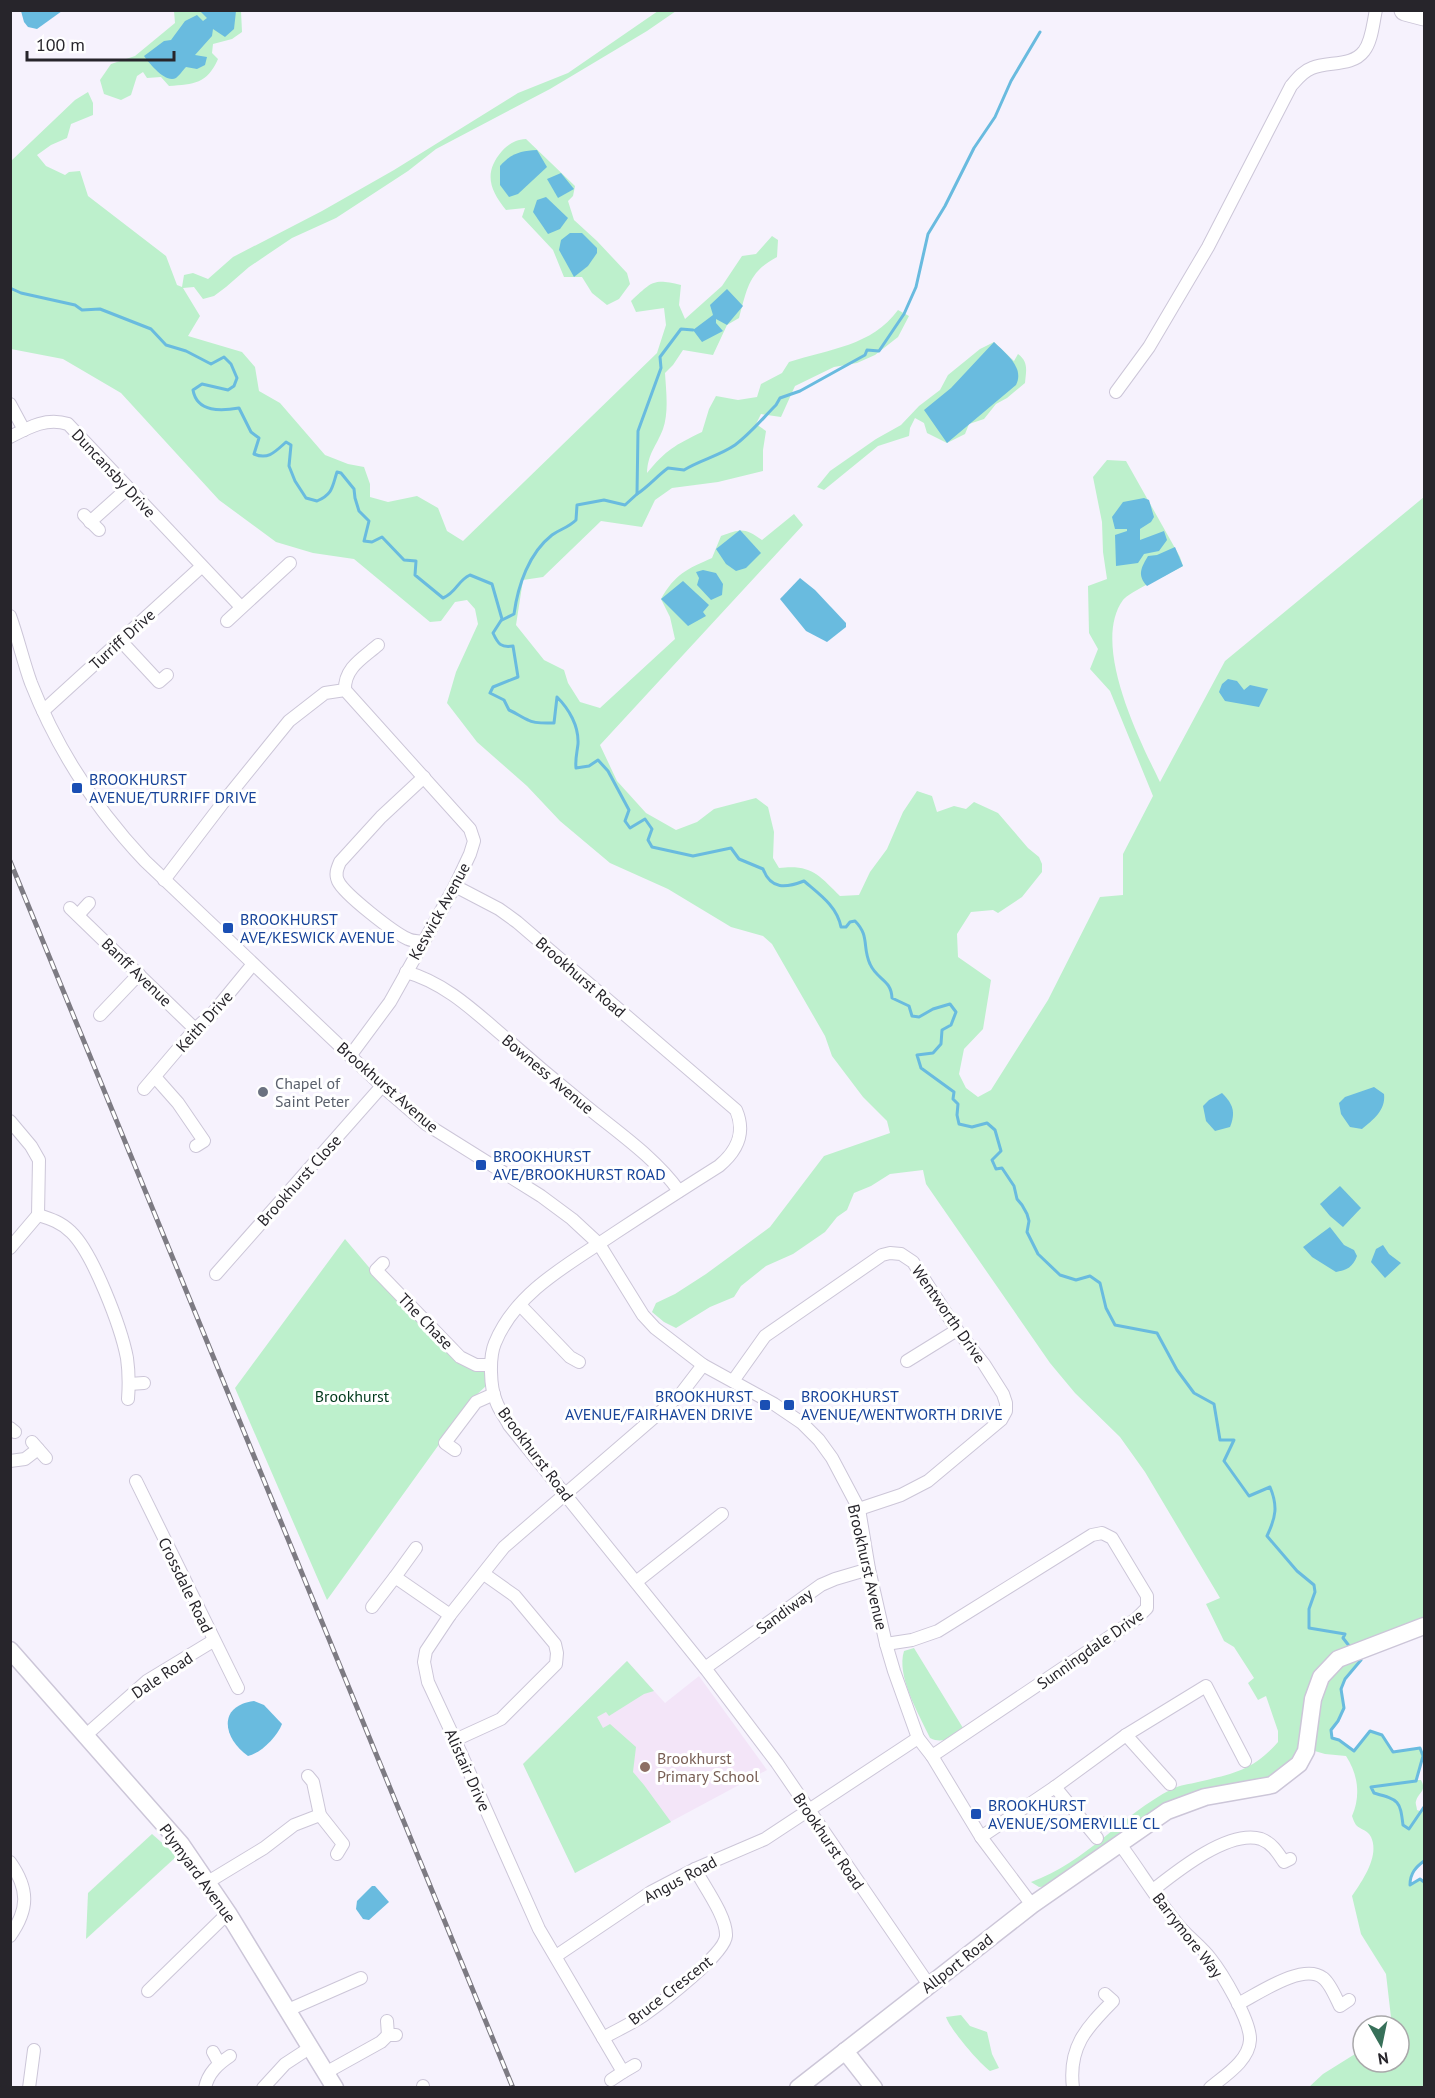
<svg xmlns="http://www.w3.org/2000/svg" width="1435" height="2098" font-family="'PT Sans',sans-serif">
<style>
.education{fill:#f3e5f8}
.green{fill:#bdf0cc}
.water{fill:#69bbdf}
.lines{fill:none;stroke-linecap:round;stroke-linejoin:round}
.stream{stroke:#69bbdf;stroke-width:3}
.street-casing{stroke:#ccc6d8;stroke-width:14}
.secondary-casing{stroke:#ccc6d8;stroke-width:19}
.highway-casing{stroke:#ccc6d8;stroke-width:23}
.street{stroke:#fff;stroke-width:12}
.secondary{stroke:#fff;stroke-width:16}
.highway{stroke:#fff;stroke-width:21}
.rail-casing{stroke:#7d7b83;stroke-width:5}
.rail{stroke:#fff;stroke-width:3;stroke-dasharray:9;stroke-linecap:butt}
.transit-dot{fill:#1a4fb4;stroke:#fff;stroke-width:2}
.worship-dot{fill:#6b7280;stroke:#fff;stroke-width:2}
.education-dot{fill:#8d6e63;stroke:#fff;stroke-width:2}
.labels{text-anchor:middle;stroke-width:6;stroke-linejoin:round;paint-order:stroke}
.street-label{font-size:16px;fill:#27252b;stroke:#fff}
.transit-label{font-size:16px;fill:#164399;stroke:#fff;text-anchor:start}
.worship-label{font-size:16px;fill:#5b616d;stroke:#fff;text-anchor:start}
.park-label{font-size:16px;fill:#00381b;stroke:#fff}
.education-label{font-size:16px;fill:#785e54;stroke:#fff;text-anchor:start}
</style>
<rect width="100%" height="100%" fill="#f6f2fd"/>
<path class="education" d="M627,1661L665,1703L699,1676L767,1770L575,1873L523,1764Z"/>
<g class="green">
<path d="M174,11H241L242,32L232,39L213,44L212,53L218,59C207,84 194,84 169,86L161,77L147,78L143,72L137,76L131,95L121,100L104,94L100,80L111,64L135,56L175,23Z"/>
<path d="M658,11H676L647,31L550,89L436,149L408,171L336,218L292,238L249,267L226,287L214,296L203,299L194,287L183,288L200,316L188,336L242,352L255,367L259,391L280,403L325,455L348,464L364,467L370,484V497L388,502L417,496L438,508L447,531L463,541L657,353L666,325L664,308L636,312L631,301C652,282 652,278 681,285L679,305L685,319L722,286L742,256L756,254L772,236L778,240L777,257C748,272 747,290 739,318L727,325L713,355L683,350L673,365L665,373C666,390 669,412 663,429C656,447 648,453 647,473C666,450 675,445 702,432L709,409L716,396L738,400L757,397L761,384L782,373L789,362C829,349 872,346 898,310L909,316L898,337L875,355L857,363L834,367L795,386L781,417L761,414L756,424L766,431L763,450V471L718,482L672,488L655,500L642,527L601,521L543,577L523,580L516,625L544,660L564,670L568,683L580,702L600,708L675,639L670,617L661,599C675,574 687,569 712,558L721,536C741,529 744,527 762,540L794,514L803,525L600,745L617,781L646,813L676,830L697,822L714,809L756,798L768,807L774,832L773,858L779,868C811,864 819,875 840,896L859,895L870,872L887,849L903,812L917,791L932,796L937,812L954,806L966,809L974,802L998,813L1028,848L1039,857L1042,864V872L1022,897L998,913L993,910L971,912L957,934L958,957L991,980L983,1029L964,1049L959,1074L966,1088L978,1097L991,1090L1048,1000L1100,897L1123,895V854L1153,796L1110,691L1090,669L1098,649L1089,633L1088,586L1107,579L1103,552L1102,522L1093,477L1107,460L1126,461L1180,557L1183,566C1171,573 1129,592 1123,600C1091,644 1139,739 1160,782L1225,661L1424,497V1618C1402,1634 1354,1657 1344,1682C1340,1692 1345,1701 1343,1710C1341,1718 1336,1724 1331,1730L1332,1738L1339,1740L1354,1750L1370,1731L1382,1735L1393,1752L1420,1748L1423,1756L1416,1780H1421C1427,1791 1419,1792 1416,1801C1415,1804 1417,1807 1417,1810L1420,1811L1424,1807V1861C1416,1867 1410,1873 1410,1884L1420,1879L1424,1882V2087H1309L1323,2074L1363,2049V2062H1399V2026H1392L1386,1974L1361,1934L1352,1896C1362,1881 1380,1856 1371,1837C1368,1830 1361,1830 1356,1825C1354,1822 1353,1819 1352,1816C1361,1796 1358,1774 1346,1756L1325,1754L1301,1747L1296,1758L1273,1779L1211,1792L1052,1886L1039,1887L1031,1882C1086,1863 1121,1815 1172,1789C1180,1785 1190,1784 1198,1782C1233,1774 1254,1770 1278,1742V1731L1266,1696L1258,1700L1248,1683L1254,1678L1234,1647L1224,1641L1206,1604L1220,1598L1145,1472L1120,1437L1075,1393L1050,1363L926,1184L923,1170L890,1174L871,1186L854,1193L847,1210L837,1217L825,1232L793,1254L766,1266L741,1286L734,1297L710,1307L676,1328L664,1322L652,1312L656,1303L675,1294L706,1274L770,1227L824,1156L890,1133L887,1121L863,1097L832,1056L825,1036L772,944L763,936L731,927L668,889L610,863L560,821L527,786L477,742L447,703L456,672L478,624L475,609L467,600L455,602L441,621L430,622L354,559L313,553L276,542L219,500L121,393L63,359L11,349V161L75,100L88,92L93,103V115L71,124L67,138L51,145L37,155L46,166L65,175L69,172L80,171L88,196L166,256L177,285L182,287L184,275L193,273L208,279L233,257L322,211L394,170L518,93L568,73Z"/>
<path d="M526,139L575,186L573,196L568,201L574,220L597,241L627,273L630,284L619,299L607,305L592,293L582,277H564L553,250L522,217L525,208L506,210C490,190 483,173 502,151C510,143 515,140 526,139Z"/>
<path d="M994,342L1014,361L1018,354C1029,362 1026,371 1025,383L1007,398L996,404L984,419L969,424L965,434L947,443L927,433L924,423L915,418L910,428L909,436L878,446L824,490L817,487L830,471L876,439L901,425L919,406L940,390L948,375L980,349Z"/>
<path d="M345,1239L373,1272L485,1371L487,1385L471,1400L327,1600L235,1388Z"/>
<path d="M914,1648L963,1728C952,1736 944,1745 930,1738C919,1714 896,1676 904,1651Z"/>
<path d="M627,1661L654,1691L644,1694L609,1716L606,1712L597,1717L603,1728L610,1724L636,1747L633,1772L644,1785L671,1822L575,1873L523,1764Z"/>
<path d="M152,1834L177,1856L86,1939L88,1893Z"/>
<path d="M961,2015L970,2026L987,2032L992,2054L999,2068L990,2071C979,2063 950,2029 946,2017Z"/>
</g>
<g class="water">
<path d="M21,11V10L62,11L37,29L28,27L24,22Z"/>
<path d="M200,11H236L234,29L225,37L213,29L212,36L195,55L207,57L205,65L197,69L186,67C183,70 179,76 176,78C166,84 149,63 144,56L164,41L171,40L185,21L197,15L203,21L207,18Z"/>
<path d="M537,150L547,167L518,194L509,197L500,185V166C511,153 521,151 537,150Z"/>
<path d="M561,173L574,189L558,198L547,179Z"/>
<path d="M546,197L568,218L560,229L548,234L533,212L537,200Z"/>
<path d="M570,233H582L597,248V253L588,266L574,277L559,250L561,240Z"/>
<path d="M727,289L743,306L727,325L716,319V323L723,331L702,342L693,330L713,315L710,305Z"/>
<path d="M994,342C1005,353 1025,367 1016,385L947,443L924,410L951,388Z"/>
<path d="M1144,498L1149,500L1154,517L1151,522L1140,529V540L1164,531L1167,540L1159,551L1144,554L1138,563L1116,566L1115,535L1127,531V529H1115L1112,517L1123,502Z"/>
<path d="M740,530L761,553L746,568L736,571L726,564L716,549Z"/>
<path d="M1175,547L1183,566L1147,586C1137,575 1141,568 1148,556L1157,555Z"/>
<path d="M703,570L716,573L723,584L722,595L711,600L697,585L699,578L696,572Z"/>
<path d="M800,578L815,590L846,623V627L827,642L806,631L780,599Z"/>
<path d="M683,581L709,605L703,612L706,616L688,626L661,599Z"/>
<path d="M1228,679L1237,681L1244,690L1250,685L1268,689L1259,707L1225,701L1219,692L1222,684Z"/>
<path d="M1374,1087L1384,1094C1386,1110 1373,1120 1362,1129L1350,1127L1341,1114L1339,1103L1345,1097Z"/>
<path d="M1222,1093C1233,1104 1236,1112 1230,1127L1215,1131L1206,1121L1203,1106L1209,1100Z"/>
<path d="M1340,1186L1361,1208L1343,1227L1330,1216L1320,1204Z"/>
<path d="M1330,1227L1344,1245L1354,1250L1357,1256C1353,1267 1347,1270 1336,1272L1312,1257L1303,1247Z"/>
<path d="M1383,1245L1389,1254L1401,1263L1385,1278L1371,1262L1376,1249Z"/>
<path d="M254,1701L264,1705L282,1724C277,1737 261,1753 248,1756C223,1738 217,1706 254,1701Z"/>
<path d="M372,1886H375L389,1902L369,1920L363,1919L356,1909L357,1901Z"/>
</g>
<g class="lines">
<g class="stream">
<path d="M10,288L21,293L75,305L82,310L100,309L151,329L166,345L186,351L211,364L224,357L231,364L237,378L234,386L228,390L202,384L193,390C197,413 222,411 239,408L251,432L259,438L254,454C268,460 275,452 286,442L291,445L289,466L295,481L306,498L317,501C333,494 332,487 337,472L341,473L354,489L355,498L359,511L369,521L364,541L372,542L382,537L404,560L416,561L415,575L443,598C457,592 457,581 470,575L492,584L502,619L493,633C498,644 501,648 513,646L518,677L493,687L490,693L504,700L509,710C516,713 521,717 528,720C535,724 546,723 554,723L557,697C569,709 579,726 578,744C577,753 575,759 576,768L589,766L598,760L608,771L629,810L625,821L630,828L645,819L652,829L648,840L652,847L693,856L731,848L739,859L763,869C771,890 786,888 804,881C819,894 837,906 841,927H846L850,922L855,921C870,936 862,947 870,964C877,980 891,979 892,998L909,1006L912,1016L919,1017L933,1009L950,1004L956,1012L951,1025L942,1030L941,1044L933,1053L917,1055L921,1068L954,1092L953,1099L958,1104L957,1115L959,1124L972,1127L987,1123L995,1130L1001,1151L992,1160L996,1169L1002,1168L1014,1186L1017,1199L1022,1205L1027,1214L1029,1221L1027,1232L1038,1254L1060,1275L1076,1280L1090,1276L1100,1283L1106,1308L1115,1325L1157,1333L1177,1370L1194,1393L1214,1404L1220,1440H1234L1224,1461L1249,1496L1270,1487C1278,1506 1276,1517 1267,1536L1297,1571L1314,1585L1315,1592L1309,1609V1628L1345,1634L1343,1638L1350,1647"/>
<path d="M693,330L681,329L660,357L661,368L638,431L637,494C649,486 657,476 668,468L684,470C700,460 719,456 735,445C750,434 763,418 776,405L780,398L800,391L865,355L867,350L879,351L904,314L916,287L928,234L945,206L974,148L995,117L1011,81L1040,32"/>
<path d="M502,620L514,614C518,585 529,553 552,535C560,529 568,528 576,520L577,505L604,500L625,505L637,494"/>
<path d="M1358,1657L1361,1660L1345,1679L1341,1689L1344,1708L1338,1721L1331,1730L1332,1738L1339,1740L1354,1751L1370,1731L1382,1735L1393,1752L1420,1748L1423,1756L1416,1781L1371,1787L1374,1793C1399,1800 1400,1800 1403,1825L1409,1829L1424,1807"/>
<path d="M1424,1861C1416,1867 1410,1873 1410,1885L1420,1879L1424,1882"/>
</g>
<defs>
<g id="street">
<path d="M1116,392L1149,347L1208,247L1291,86C1297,79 1303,71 1312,68C1328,61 1352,67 1364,51C1372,41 1373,23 1376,10"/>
<path d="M10,404L24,430"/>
<path d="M10,437C29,427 47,417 68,424L241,607"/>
<path d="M84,515L99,530"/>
<path d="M90,522L128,488"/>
<path d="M10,616C18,638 23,661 31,683C57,749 96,809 145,861L382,1086L426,1124L541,1196L572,1219L599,1244L643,1315L655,1328L703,1365L774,1404L802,1423L819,1440L832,1458L859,1509L869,1569L886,1644L894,1671L918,1738L932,1756L981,1837L1032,1905"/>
<path d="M227,621L290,563"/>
<path d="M120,640L159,682L167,675"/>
<path d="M345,690C344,668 363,658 378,645"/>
<path d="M43,711L201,567"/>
<path d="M164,880L225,800L289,721L325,693L345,690L470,829L474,841L470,854L455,886L390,1002L350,1056"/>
<path d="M455,886L499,909L517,922L736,1110C746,1133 737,1151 719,1166C684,1188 650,1210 615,1233C571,1263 516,1291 495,1343C489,1357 490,1387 496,1401C499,1410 505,1417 509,1425L705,1668L777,1763L929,1985"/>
<path d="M70,908L195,1029"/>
<path d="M78,915L89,903"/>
<path d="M422,942C417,941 412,941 408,939C394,933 344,894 338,881C335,874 337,869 340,862L381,817L424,777"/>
<path d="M406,972C443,982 472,1009 501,1034C527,1057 554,1080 581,1102C614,1130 653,1155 679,1191"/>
<path d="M100,1015L139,974"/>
<path d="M155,1077L178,1103L204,1141L196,1146"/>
<path d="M144,1089L195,1029L212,1014L253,964"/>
<path d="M10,1121L31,1146L39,1160L38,1215L10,1248"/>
<path d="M38,1215C51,1219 61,1222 71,1232C93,1253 121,1327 127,1358C129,1372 129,1386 128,1399"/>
<path d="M383,1263L376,1270L460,1357L476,1365H490"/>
<path d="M216,1274L382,1086"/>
<path d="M520,1305L570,1357L579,1362"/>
<path d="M907,1361L957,1330"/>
<path d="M733,1381L765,1336L882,1255L890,1253L901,1254L913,1262L957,1330L984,1364L1003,1394L1006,1403V1411L1001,1420L928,1481L901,1495L859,1509"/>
<path d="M129,1384L144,1383"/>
<path d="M10,1428L15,1432"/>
<path d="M32,1442L46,1458"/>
<path d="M455,1450L445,1443L476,1402L494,1394"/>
<path d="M10,1461L25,1459L38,1449"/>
<path d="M136,1481L238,1688"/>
<path d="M395,1577L416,1548"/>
<path d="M636,1582L722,1514"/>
<path d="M372,1607L395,1577L450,1615"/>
<path d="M886,1644L912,1640L938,1631L1092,1535L1102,1533L1112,1538L1147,1596V1608L1136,1619L932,1756"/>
<path d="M705,1668L821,1585L835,1579L869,1569"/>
<path d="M86,1735L147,1681L213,1641"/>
<path d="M1126,1735L1170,1784"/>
<path d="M455,1740L501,1719L556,1664L557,1653L555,1644L515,1596L484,1574"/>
<path d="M308,1776L313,1782L320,1815L343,1844L337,1854"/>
<path d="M1055,1787L1097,1838"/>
<path d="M1091,1830L1102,1823"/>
<path d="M981,1837L1055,1787L1126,1735L1206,1686L1245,1761"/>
<path d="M1119,1843C1138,1868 1155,1897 1175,1921C1185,1935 1200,1945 1210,1958C1222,1973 1251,2021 1250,2040C1249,2061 1224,2076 1210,2088"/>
<path d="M10,1862C29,1889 29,1909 10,1936"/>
<path d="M208,1882L264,1848L294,1825L320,1815"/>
<path d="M1153,1890C1177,1871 1229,1829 1261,1839C1272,1843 1278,1853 1284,1862L1290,1859"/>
<path d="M556,1956L651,1892L695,1869L765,1839L918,1738"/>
<path d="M148,1991L228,1913"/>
<path d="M1238,2004C1258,1994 1303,1962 1323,1978C1330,1983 1336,1998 1340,2006L1349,2000"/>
<path d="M288,2010L361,1978"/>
<path d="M387,2021L388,2035"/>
<path d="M603,2038C617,2030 631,2024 644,2015C661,2003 725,1954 726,1936C727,1917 704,1886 695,1869"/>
<path d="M213,2052L219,2063"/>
<path d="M635,2065L623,2072L539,1929L455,1740L428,1682L424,1662L426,1651L450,1615L504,1547L680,1395L703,1365"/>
<path d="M327,2072L381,2042L388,2035H396"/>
<path d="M611,2080L623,2072"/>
<path d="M29,2088L34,2050"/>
<path d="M205,2088C208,2073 218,2064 230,2056"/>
<path d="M263,2088L285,2064L311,2047"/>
<path d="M423,2088V2086"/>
<path d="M1073,2088C1068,2047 1086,2028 1113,2001L1105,1994"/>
</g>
<g id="secondary">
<path d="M10,1650L181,1844L228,1913L335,2088"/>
<path d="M845,2051L874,2088"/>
<path d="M798,2088L1032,1905L1167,1811L1205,1797L1272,1785L1299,1764L1306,1751L1313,1699L1321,1677L1338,1659L1424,1626"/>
</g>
<path id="highway" d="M1405,10L1424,15"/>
</defs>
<use href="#street" class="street-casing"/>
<use href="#secondary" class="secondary-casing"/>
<use href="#highway" class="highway-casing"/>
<use href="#street" class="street"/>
<use href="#secondary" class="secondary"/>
<use href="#highway" class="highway"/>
<defs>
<path id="rail" d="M10,861L513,2088"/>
</defs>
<use href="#rail" class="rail-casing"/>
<use href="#rail" class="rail"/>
</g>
<g class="transit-dot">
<rect x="71" y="782" width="12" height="12" rx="3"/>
<rect x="222" y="922" width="12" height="12" rx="3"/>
<rect x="475" y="1159" width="12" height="12" rx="3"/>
<rect x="759" y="1399" width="12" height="12" rx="3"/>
<rect x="783" y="1399" width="12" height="12" rx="3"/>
<rect x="970" y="1808" width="12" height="12" rx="3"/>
</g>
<circle class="worship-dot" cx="263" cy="1092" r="6"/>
<circle class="education-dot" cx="645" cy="1767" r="6"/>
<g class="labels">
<g class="street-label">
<text transform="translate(114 473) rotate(47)" y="6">Duncansby Drive</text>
<text transform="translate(122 639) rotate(-42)" y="6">Turriff Drive</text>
<text transform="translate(439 911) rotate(-61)" y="6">Keswick Avenue</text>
<text transform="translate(137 972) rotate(44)" y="6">Banff Avenue</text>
<text transform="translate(581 977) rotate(41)" y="6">Brookhurst Road</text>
<text transform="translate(204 1021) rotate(-48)" y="6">Keith Drive</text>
<text transform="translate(548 1074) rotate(40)" y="6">Bowness Avenue</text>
<text transform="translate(388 1087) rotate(41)" y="6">Brookhurst Avenue</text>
<text transform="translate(299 1180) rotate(-48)" y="6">Brookhurst Close</text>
<text transform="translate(949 1314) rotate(55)" y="6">Wentworth Drive</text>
<text transform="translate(426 1321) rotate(46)" y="6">The Chase</text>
<text transform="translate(536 1454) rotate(53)" y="6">Brookhurst Road</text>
<text transform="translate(868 1567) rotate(77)" y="6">Brookhurst Avenue</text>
<text transform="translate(186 1585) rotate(64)" y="6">Crossdale Road</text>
<text transform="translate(784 1611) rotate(-36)" y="6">Sandiway</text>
<text transform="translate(1090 1649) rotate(-35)" y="6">Sunningdale Drive</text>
<text transform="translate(162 1675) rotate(-34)" y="6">Dale Road</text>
<text transform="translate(468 1770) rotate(66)" y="6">Alistair Drive</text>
<text transform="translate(829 1841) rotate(56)" y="6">Brookhurst Road</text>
<text transform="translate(198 1873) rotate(54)" y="6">Plymyard Avenue</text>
<text transform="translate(680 1879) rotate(-28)" y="6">Angus Road</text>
<text transform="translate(1188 1935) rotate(52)" y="6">Barrymore Way</text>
<text transform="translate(957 1963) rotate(-38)" y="6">Allport Road</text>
<text transform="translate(670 1990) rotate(-38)" y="6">Bruce Crescent</text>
</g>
<g class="transit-label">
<text x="89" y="785">BROOKHURST<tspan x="89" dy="18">AVENUE/TURRIFF DRIVE</tspan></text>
<text x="240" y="925">BROOKHURST<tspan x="240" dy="18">AVE/KESWICK AVENUE</tspan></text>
<text x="493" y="1162">BROOKHURST<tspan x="493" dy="18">AVE/BROOKHURST ROAD</tspan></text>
<text x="753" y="1402" text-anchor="end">BROOKHURST<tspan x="753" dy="18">AVENUE/FAIRHAVEN DRIVE</tspan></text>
<text x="801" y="1402">BROOKHURST<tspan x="801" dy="18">AVENUE/WENTWORTH DRIVE</tspan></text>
<text x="988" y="1811">BROOKHURST<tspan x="988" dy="18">AVENUE/SOMERVILLE CL</tspan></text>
</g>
<g class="worship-label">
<text x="275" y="1089">Chapel of<tspan x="275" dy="18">Saint Peter</tspan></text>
</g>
<g class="park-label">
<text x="352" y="1402">Brookhurst</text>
</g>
<g class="education-label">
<text x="657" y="1764">Brookhurst<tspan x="657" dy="18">Primary School</tspan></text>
</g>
</g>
<rect width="1435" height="2098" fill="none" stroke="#27252b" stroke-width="24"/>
<g transform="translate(1381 2044) rotate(171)"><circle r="28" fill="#ffffff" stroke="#a9a8aa" stroke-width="1.5"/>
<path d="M0-4.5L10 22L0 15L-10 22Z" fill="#377059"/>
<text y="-9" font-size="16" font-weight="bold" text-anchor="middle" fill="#27252b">N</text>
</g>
<path d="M27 51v9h147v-9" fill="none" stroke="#27252b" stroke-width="3"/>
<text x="36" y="51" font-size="18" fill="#27252b" stroke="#ffffff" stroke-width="4.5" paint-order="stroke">100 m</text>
</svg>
